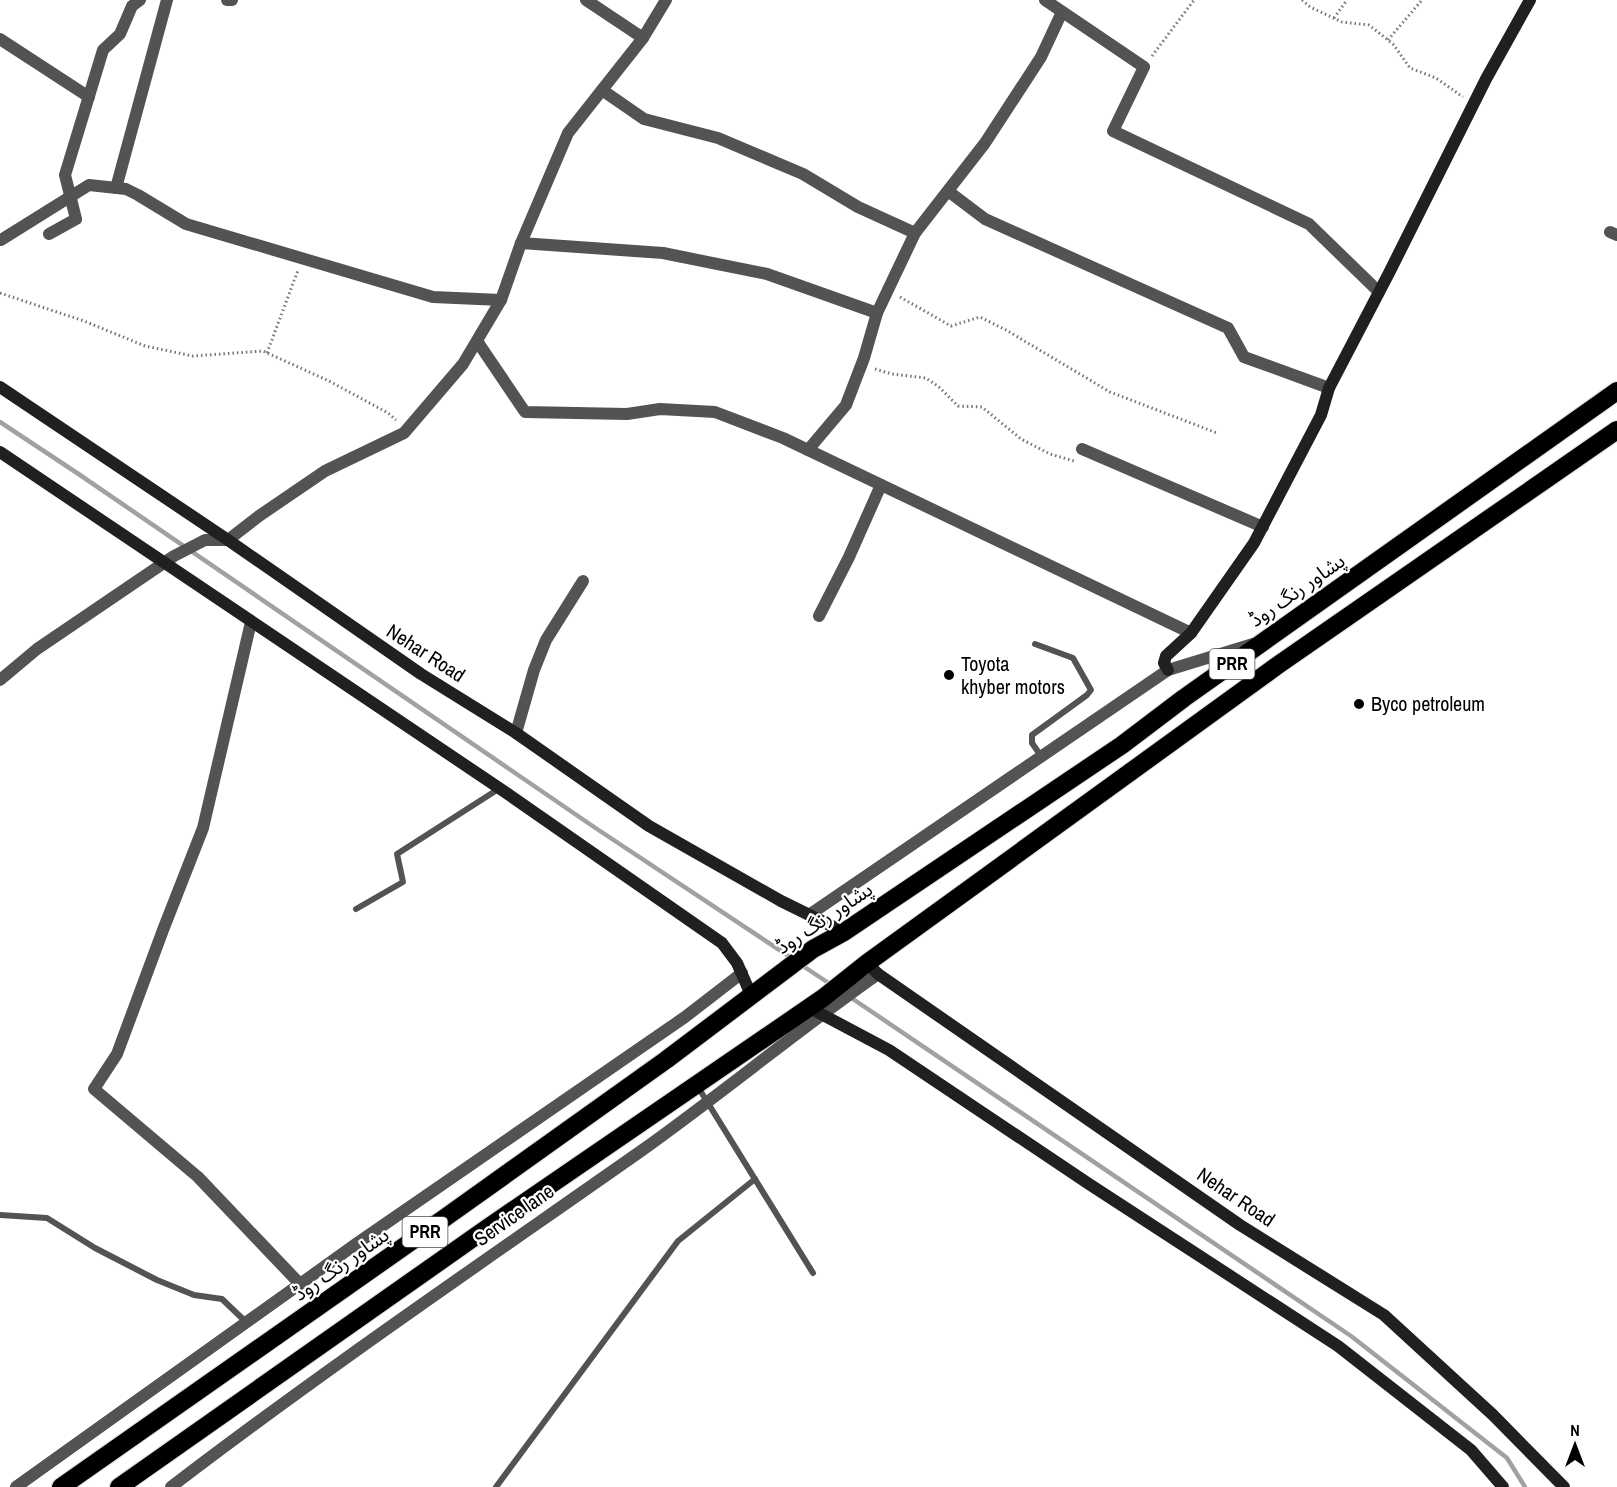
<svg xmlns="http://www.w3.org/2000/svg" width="1617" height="1487" font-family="'Archivo Narrow','Noto Sans Arabic',sans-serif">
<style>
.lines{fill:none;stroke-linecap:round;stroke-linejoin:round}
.stream{stroke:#a1a1a1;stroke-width:4.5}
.highway-casing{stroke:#dbdbdb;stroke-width:20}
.path{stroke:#757575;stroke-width:3;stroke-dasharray:1.5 3;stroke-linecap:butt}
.lane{stroke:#535353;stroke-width:6}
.street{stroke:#535353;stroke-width:12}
.secondary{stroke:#202020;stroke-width:12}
.highway{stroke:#000;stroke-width:18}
.poi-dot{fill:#000;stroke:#fff;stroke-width:2}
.labels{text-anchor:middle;stroke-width:4.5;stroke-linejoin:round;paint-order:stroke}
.shield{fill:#fff;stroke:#4c4c4c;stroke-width:1.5}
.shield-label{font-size:18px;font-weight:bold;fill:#000}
.street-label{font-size:20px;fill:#000;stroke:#fff}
.poi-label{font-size:20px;fill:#000;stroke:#fff;text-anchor:start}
</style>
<rect width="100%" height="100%" fill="#fff"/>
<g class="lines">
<g class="stream">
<path d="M0,422L80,475L594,827L793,959"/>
<path d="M800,964L833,986"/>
<path d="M850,997L1351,1336L1507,1458L1525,1487"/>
</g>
<defs>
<g id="highway">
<path d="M61,1487L446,1217L666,1060L813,949L844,932L1122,745L1184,698L1617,391"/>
<path d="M119,1487L483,1231L823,998L867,963L1278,665L1617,430"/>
</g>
</defs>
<use href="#highway" class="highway-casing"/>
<g class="path">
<path d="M1302,0L1310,7L1342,22L1369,25L1393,44L1410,68L1436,78L1463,97"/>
<path d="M1334,18L1347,0"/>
<path d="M1388,40L1422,0"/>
<path d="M1152,56L1194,0"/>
<path d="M0,293L84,321L145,346L193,356L263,351L329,381L388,413L396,420"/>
<path d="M900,297L951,326L980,317L1006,330L1110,392L1217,433"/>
<path d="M267,353L298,270"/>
<path d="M875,369L892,374L926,378L939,387L958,406L982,407L1021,439L1050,454L1074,461"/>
</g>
<g class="lane">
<path d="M1035,644L1073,658L1091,690L1087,695L1032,735V743L1041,756"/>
<path d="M356,909L403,882L397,854L500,788"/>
<path d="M698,1087L813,1273"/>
<path d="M0,1215L47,1218L95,1248L157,1280L194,1295L222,1299L246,1322"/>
<path d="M496,1487L678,1241L755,1179"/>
</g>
<g class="street">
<path d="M227,0H232"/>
<path d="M586,0L643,38"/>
<path d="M1045,0L1144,67L1113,131L1309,224L1379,292"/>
<path d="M0,39L89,97"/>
<path d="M602,90L644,119L718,138L803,174L858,207L915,233L985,143L1041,57L1062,12"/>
<path d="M116,188L167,0"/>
<path d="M948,191L985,219L1228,328L1244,357L1329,388"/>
<path d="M1610,232L1617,235"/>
<path d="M49,234L76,219L65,175L103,50L120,34L132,6L140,0"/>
<path d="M1,240L89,185L126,189L138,195L186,224L433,297L501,300"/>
<path d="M521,243L663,253L767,274L877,313"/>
<path d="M477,341L525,412L627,414L660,409L715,412L783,438L1191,633"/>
<path d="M1082,449L1263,527"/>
<path d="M808,450L846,405L864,358L877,313L915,233"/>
<path d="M819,616L849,557L881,485"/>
<path d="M251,622L203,828L163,930L117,1054L94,1089L198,1177L300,1284"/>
<path d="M0,680L37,649L174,556L205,540H228L259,516L325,471L404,433L463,364L501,300L521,243L568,133L643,38L666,0"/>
<path d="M516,733L534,670L546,640L583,581"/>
<path d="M809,915L1168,670L1253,644"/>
<path d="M16,1487L356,1244L685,1017L742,973"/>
<path d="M171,1487C324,1370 483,1262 641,1151C721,1094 797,1031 878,974"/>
</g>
<g class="secondary">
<path d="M0,387L228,540L421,674L516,733L649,826L781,901L844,932"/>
<path d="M0,452L505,792L722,943L737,963L752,997"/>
<path d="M1168,670L1164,663L1166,656L1191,633L1254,543L1321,415L1329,388L1389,273L1486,79L1530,0"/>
<path d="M867,963L878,974L1240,1225L1384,1315L1493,1415L1564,1487"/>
<path d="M808,1007L889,1050L1089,1184L1338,1346L1471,1450L1503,1487"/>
</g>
<use href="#highway" class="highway"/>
</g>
<g class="poi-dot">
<circle cx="949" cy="675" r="6"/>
<circle cx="1359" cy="704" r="6"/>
</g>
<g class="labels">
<g class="shield">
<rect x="1209.5" y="649" width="45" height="30" rx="4.5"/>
<rect x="402.5" y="1217" width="45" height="30" rx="4.5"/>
</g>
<g class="shield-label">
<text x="1232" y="670">PRR</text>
<text x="425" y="1238">PRR</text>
</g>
<g class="street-label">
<text transform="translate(1297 590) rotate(-35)" y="7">پشاور رنگ روڈ</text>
<text transform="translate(426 653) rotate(33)" y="7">Nehar Road</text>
<text transform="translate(824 918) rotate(-34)" y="7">پشاور رنگ روڈ</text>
<text transform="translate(1236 1197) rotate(34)" y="7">Nehar Road</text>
<text transform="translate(514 1215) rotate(-35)" y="7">Service lane</text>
<text transform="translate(341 1264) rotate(-35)" y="7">پشاور رنگ روڈ</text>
</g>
<g class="poi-label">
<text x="961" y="671">Toyota<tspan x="961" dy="23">khyber motors</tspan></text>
<text x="1371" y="711">Byco petroleum</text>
</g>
</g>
<g transform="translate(1575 1445)" stroke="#ffffff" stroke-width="4.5" paint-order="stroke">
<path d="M0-4.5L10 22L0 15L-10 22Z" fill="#000000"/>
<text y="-9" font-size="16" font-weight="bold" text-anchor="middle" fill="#000000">N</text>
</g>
</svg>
